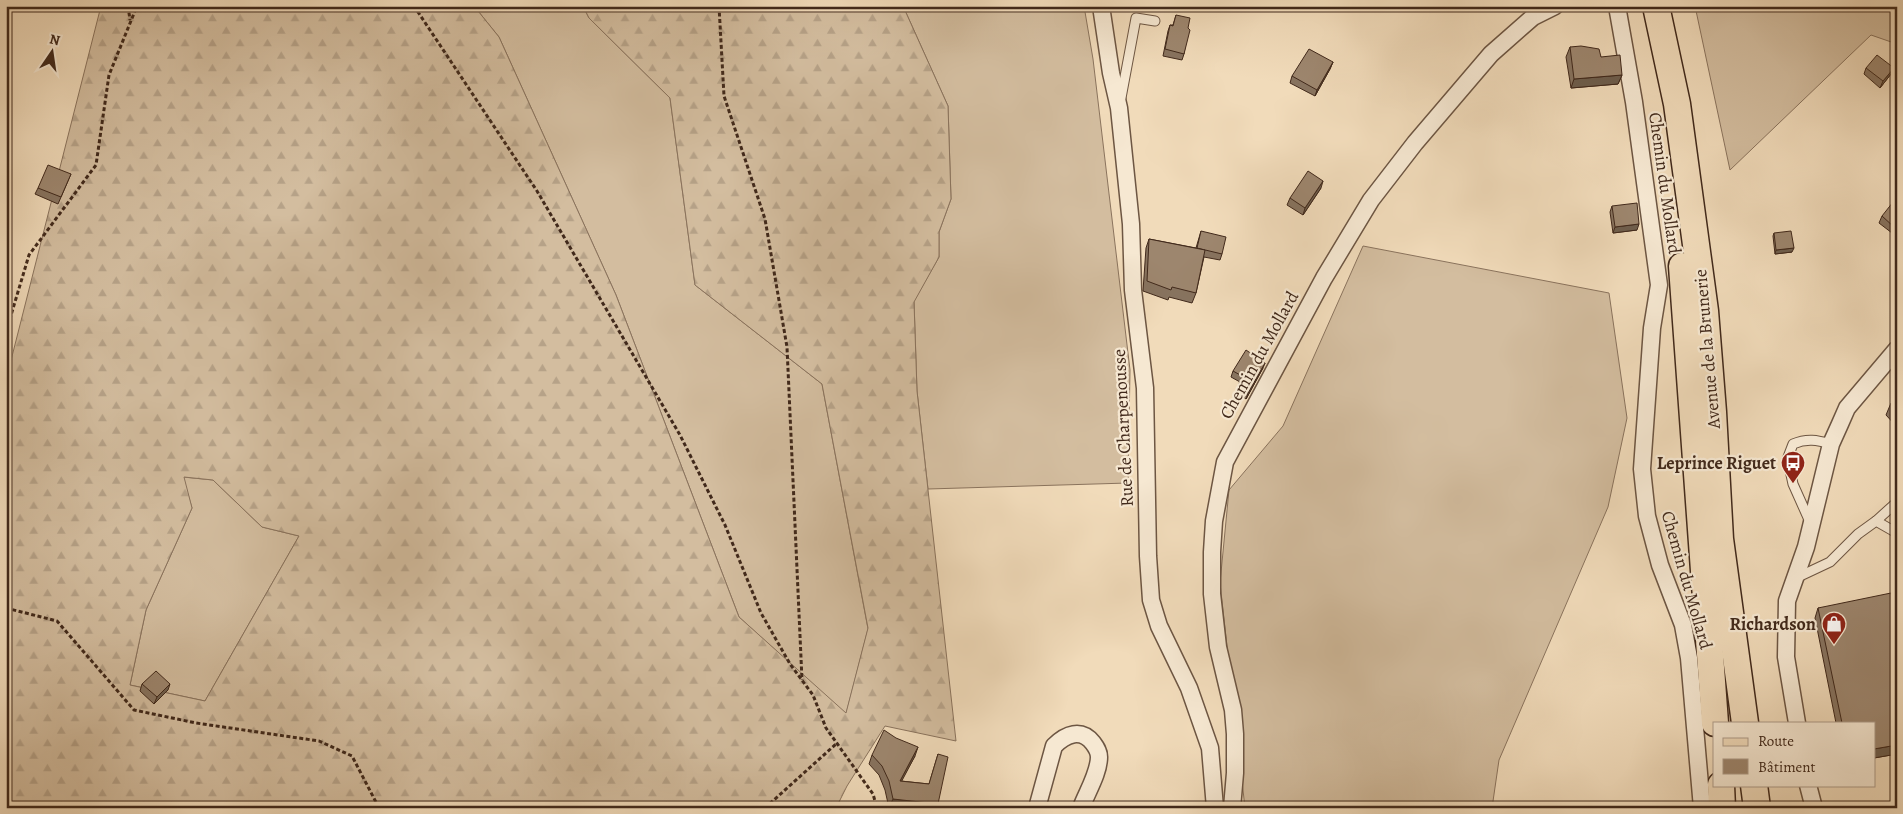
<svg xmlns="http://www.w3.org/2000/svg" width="1903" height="814" font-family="Alegreya,serif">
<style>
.grass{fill:#d3bd9f;stroke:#8a735d}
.forest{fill:url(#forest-firs);stroke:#8a735d;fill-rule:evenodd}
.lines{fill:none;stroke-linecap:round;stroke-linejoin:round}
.lane-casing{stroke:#6d5643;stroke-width:11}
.street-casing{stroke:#6d5643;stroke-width:19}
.primary-casing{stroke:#41291b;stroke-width:29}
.path{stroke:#41291b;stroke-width:3;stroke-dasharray:4 2.5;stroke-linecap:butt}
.lane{stroke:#f6e8d2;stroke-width:9}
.street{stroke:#f6e8d2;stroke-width:16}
.primary{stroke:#f1dbba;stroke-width:26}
.wall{fill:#87735f;stroke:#41291b}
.shaded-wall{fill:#6e5e4d;stroke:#41291b}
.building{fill:#9d866e;stroke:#41291b}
.labels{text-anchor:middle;stroke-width:4.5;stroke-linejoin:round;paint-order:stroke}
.street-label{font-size:18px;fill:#41291b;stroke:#f6e8d2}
.poi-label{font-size:18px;font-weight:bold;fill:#41291b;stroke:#f6e8d2;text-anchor:end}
</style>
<defs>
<pattern id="forest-firs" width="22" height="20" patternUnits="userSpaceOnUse" patternTransform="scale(1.25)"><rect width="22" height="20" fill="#d3bd9f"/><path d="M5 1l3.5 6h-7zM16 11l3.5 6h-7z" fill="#b6a288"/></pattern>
</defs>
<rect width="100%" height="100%" fill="#f1dbba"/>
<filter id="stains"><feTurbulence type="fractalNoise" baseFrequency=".004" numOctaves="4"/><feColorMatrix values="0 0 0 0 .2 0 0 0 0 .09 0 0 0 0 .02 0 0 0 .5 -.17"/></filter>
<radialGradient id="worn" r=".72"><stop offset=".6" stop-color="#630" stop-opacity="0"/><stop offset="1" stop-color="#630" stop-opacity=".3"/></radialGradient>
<g class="grass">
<path d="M474,6H583L589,18L670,98L695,285L822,384L868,629L846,714L739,617L616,295L499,37Z"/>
<path d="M903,6H1084L1093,59L1130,370L1128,483L928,489L917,391L914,301L939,257V232L951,199L948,106Z"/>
<path d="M1695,6H1897V44L1871,35L1730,170Z"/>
<path d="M1363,246L1609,293L1627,418L1608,507L1499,760L1492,808H1245L1220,583L1229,490L1283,426Z"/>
<path d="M183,477L213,480L262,527L299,536L205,701L130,685L146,610L192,508Z"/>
</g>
<path class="forest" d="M101,6H474L499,37L616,295L739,617L846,713L868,628L822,384L695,285L670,98L589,18L583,6H903L948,106L951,199L939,232V257L914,302L917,391L956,741L885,726L847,786L836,808H6V380ZM184,477L213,480L262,527L299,536L205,701L130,685L146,610L192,508Z"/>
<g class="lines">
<defs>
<g id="lane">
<path d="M1121,98L1136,18L1155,21"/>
<path d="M1876,521L1897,502"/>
<path d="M1810,522L1793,484L1790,470L1788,457L1793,444C1807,438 1817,440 1831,444"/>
<path d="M1796,578L1830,562L1858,534L1876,521L1897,533"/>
</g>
<g id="street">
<path d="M1101,6L1111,73L1119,108L1131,224L1133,290L1145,388L1148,556L1151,600L1159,626L1189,688L1210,748L1215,808"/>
<path d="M1617,6L1634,102L1659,285L1652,328L1642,469L1647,516L1660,565L1683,625L1689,658L1702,808"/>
<path d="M1797,723L1786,657L1787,601L1806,547L1831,444L1840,424L1847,408L1897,349"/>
<path d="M1808,785L1814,808"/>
<path d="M1037,808L1054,746C1066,734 1081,728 1093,743C1096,747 1099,751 1099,757C1099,773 1087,792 1081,808"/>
<path d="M1232,808L1235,773V734L1233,710L1218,647L1212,594V552L1214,521L1225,462L1324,278L1371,200L1415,143L1491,54L1533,17L1555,6"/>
</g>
<g id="primary">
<path d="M1656,6L1677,104L1705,311L1713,412L1720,539L1745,723"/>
<path d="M1682,266L1715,723"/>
<path d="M1721,785L1722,808"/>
<path d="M1754,785L1757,808"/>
</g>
</defs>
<use href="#lane" class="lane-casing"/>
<use href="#street" class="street-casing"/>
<use href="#primary" class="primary-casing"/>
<g class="path">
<path d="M128,6L130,20"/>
<path d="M414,6L537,191L680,435L725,525L761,613L790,664L813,695L826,728L873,794L877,808"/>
<path d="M719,6L724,96L765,219L787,347L802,680"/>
<path d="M6,332L29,255L96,165L109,75L137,6"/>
<path d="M6,608L57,621L134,710L196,723L319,741L352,756L379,808"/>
<path d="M765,808L836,744"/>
</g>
<use href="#lane" class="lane"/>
<use href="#street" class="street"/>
<use href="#primary" class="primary"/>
</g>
<g class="wall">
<path d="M1176,15L1188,28L1184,54L1182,60L1163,56L1168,31L1170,25H1173Z"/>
<path d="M1570,47L1601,57L1622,75L1618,84L1571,88L1566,57Z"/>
<path d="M1333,62L1330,69L1315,96L1290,83L1292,76Z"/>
<path d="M1866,68H1894L1891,74L1880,88L1864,74Z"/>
<path d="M71,174L58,204L35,194L38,188Z"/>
<path d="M1321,188L1303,215L1287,205L1290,198Z"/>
<path d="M1612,206L1637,230L1613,233L1610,212Z"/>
<path d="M1882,216L1897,227L1892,233L1879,223Z"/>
<path d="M1201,231L1222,254L1220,260L1204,257L1196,293L1192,303L1169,297L1168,300L1143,291L1146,248L1149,239L1196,248Z"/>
<path d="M1774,233L1792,252L1775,254L1773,236Z"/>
<path d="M1263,368L1246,399L1236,392L1240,382L1231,377L1233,371Z"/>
<path d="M1897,397V427L1886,415L1891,403Z"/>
<path d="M1818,608L1897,619V754L1874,758V723H1836L1815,618Z"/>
<path d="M142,684L168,690L154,704L140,691Z"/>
<path d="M938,754V804L936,808H889L885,790L879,775L869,764L872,755L915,756L901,781L929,784Z"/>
</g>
<g class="shaded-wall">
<path d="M1333,62L1330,69L1315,96L1317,90Z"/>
<path d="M1894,68L1891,74L1880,88L1883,81Z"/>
<path d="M1622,75L1618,84L1571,88L1574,79Z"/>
<path d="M1323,181L1321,188L1303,215L1305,208Z"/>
<path d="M1897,223V227L1892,233L1894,227Z"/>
<path d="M1639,224L1637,230L1613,233L1615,227Z"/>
<path d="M1794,248L1792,252L1775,254L1776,250Z"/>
<path d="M1265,363L1263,368L1246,399L1248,393Z"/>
<path d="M170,684L168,690L154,704L157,697Z"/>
<path d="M1897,745V754L1874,758V749Z"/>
<path d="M918,747L915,756L897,790L900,781Z"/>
<path d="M893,799L938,804L936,808H889Z"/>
</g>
<g class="building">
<path d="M1176,15L1190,18L1188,28L1190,30L1184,54L1165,49L1170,25L1173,26Z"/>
<path d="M1581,46L1599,49L1601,57L1620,55L1622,75L1574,79L1570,47Z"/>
<path d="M1309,49L1333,62L1317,90L1292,76Z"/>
<path d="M1877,55L1894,68L1883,81L1866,68Z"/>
<path d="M48,165L71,174L61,197L38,188Z"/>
<path d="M1308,171L1323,181L1305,208L1290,198Z"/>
<path d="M1897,197V223L1894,227L1882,216Z"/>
<path d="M1637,203L1639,224L1615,227L1612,206Z"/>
<path d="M1201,231L1226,237L1222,254L1197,248Z"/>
<path d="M1791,231L1794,248L1776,250L1774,233Z"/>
<path d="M1149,239L1205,250L1196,293L1172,287L1171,290L1147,281Z"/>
<path d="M1246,350L1265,363L1248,393L1238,386L1242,376L1233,371Z"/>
<path d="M1897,397V409L1891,403Z"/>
<path d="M1891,593L1897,619V745L1874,749V723H1842L1818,608Z"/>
<path d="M156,671L170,684L157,697L142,684Z"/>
<path d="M884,730L896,738L918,747L900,781L929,784L938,754L948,757L938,804L893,799L889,781L882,766L872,755Z"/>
<path d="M291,803L295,808H286Z"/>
</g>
<defs>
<symbol id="bus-pin" viewBox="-11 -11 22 30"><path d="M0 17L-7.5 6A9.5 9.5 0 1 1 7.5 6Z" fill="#8f2418" stroke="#f6e8d2"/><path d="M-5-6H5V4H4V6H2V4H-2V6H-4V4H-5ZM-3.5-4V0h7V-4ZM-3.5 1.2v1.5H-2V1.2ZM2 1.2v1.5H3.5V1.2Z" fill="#fff"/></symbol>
<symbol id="shop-pin" viewBox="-11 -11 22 30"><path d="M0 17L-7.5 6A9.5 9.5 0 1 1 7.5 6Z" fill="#8f2418" stroke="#f6e8d2"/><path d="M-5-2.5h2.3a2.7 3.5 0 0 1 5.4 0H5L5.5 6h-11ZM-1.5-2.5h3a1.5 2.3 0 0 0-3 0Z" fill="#fff"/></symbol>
</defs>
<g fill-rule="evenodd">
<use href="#bus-pin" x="1779" y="449" width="28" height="38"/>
<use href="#shop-pin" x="1820" y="610" width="28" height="38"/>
</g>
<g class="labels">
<g class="street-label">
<text transform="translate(1665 183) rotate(82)" y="6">Chemin du Mollard</text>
<text transform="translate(1707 349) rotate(-95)" y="6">Avenue de la Brunerie</text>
<text transform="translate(1259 355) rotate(-61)" y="6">Chemin du Mollard</text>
<text transform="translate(1123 428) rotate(-93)" y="6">Rue de Charpenousse</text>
<text transform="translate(1687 580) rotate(74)" y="6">Chemin du Mollard</text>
</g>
<g class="poi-label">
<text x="1776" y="469">Leprince Riguet</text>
<text x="1816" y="630">Richardson</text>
</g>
</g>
<rect width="1903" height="814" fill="none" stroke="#f1dbba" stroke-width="25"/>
<rect x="8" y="8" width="1888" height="799" fill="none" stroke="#41291b" stroke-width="2.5"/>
<rect x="12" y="12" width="1878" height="789" fill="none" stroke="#41291b"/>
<rect x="1713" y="722" width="162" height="65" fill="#f6e8d2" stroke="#ae9c89"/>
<rect x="1723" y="738" width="25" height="8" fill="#f1dbba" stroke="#ae9c89"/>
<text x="1758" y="746" font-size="15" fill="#41291b">Route</text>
<rect x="1723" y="759" width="25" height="15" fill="#9d866e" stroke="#ae9c89"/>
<text x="1758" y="772" font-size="15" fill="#41291b">Bâtiment</text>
<g transform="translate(52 52) rotate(13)" stroke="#f6e8d2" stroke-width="4" paint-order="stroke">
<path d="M0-4L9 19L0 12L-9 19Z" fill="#41291b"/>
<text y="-8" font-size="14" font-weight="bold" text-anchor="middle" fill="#41291b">N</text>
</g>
<rect width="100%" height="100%" filter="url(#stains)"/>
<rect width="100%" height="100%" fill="url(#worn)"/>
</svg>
